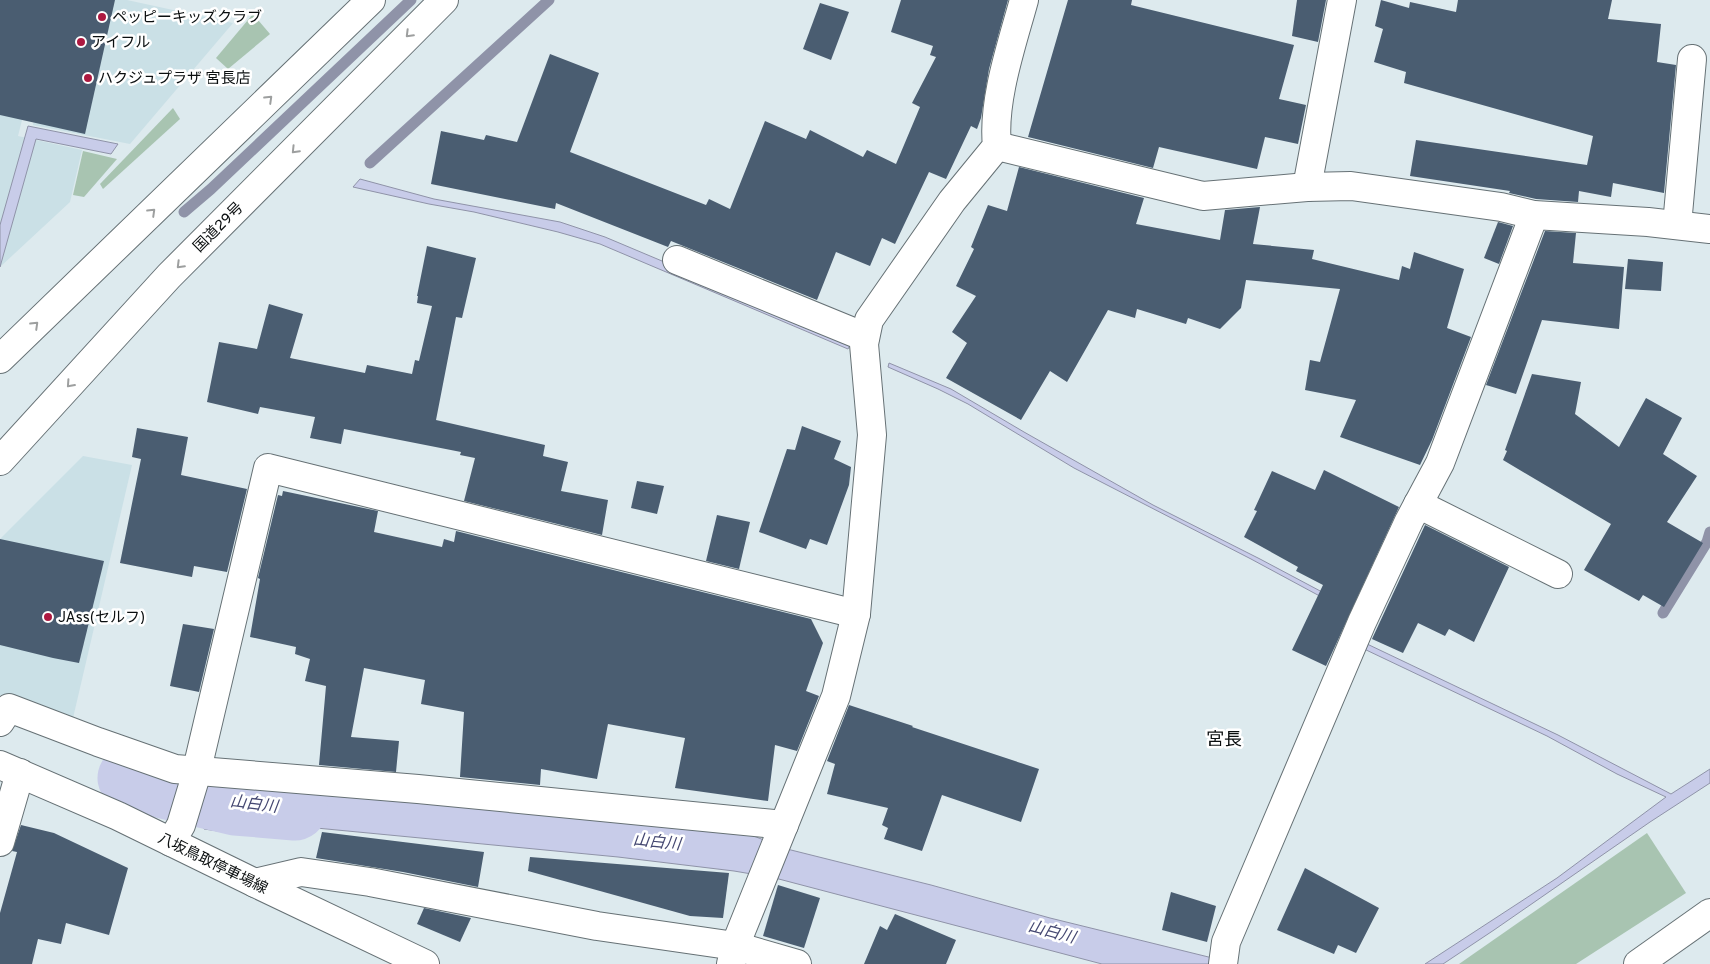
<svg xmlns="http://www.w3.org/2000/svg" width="1710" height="964" font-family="Overpass,'Noto Sans JP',sans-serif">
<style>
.built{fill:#cae0e6}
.green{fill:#a8c4b1}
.water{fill:#c8cce9;stroke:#8f93a8}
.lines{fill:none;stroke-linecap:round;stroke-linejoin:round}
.stream{stroke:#8f93a8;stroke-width:11}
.river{stroke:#c8cce9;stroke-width:65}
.building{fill:#4a5d71}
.minor-casing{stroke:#667175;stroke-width:30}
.secondary-casing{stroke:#667175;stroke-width:30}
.trunk-casing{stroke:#667175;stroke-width:30}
.minor{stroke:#fff;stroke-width:28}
.secondary{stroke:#fff;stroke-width:28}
.trunk{stroke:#fff;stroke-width:28}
.oneway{stroke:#9d9f9f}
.poi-dot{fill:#ad1940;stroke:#fff;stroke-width:2}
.labels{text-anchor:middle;stroke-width:5;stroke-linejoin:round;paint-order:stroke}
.poi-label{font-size:15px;fill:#0a0e0f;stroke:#fff;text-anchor:start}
.street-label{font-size:15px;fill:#0a0e0f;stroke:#fff}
.water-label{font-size:16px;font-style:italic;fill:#454872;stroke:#fff}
.quarter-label{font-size:18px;fill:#0a0e0f;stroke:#fff}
</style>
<rect width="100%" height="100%" fill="#ddeaee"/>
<g class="built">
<path d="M0,0H52L18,136L82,150L70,202L0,267Z"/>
<path d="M62,0H127L233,23L130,144L33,125Z"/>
<path d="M83,456L132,465L73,718L0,695V539Z"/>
</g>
<g class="green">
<path d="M253,14L270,34L228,69L216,58Z"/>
<path d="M173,108L180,119L103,189L100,184Z"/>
<path d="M83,151L117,159L84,197L73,195Z"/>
<path d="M1647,833L1686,893L1576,964H1459Z"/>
</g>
<g class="water">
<path d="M28,126L118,144L111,154L36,139L0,267V225Z"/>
<path d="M360,179L434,199L560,222L605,237L852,341L848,349L600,244L558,232L474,212L429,204L353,187Z"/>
<path d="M889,363L951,389L1024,432L1153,505L1260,559L1356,610L1353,614L1251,559L1074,468L968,404L938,389L888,367Z"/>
<path d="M1365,643L1558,735L1671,794L1710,769V783L1650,822L1494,930L1443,964H1425L1557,878L1666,797L1617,774L1547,736L1362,648Z"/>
<path d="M209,786L471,807L751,835L787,849L931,885L1050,918L1237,964H1102L775,878L734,871L618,857L285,825L249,823L218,831L204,829C200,813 203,801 209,786Z"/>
</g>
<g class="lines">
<g class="stream">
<path d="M370,163L549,0"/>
<path d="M184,212L211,189L411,0"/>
<path d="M1663,613L1707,542L1710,532"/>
</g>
<path class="river" d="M130,778L236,803L295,808"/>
</g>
<g class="building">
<path d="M0,0H115L85,134L0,115Z"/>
<path d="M901,0H1008L989,69L981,118L977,129L971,126L946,179L929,172L895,244L882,238L870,266L836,252L817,300L671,241L668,247L556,203L555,209L431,184L441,131L484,140L486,135L517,142L550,54L599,73L570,152L706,205L709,199L730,209L765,121L806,139L810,130L863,157L867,150L896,164L920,107L912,103L936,57L930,55L933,46L891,32Z"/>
<path d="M1068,0H1132L1131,5L1294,45L1279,99L1306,105L1298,144L1265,137L1257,169L1159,147L1153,168L1028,137Z"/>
<path d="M1297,0H1326L1318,42L1292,36Z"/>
<path d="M1381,0L1409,8L1410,2L1456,12L1458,0H1612L1608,19L1661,24L1657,62L1676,65L1664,193L1613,183L1611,197L1579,191L1578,202L1536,199L1509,193L1510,191L1410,176L1416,140L1587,165L1593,136L1404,83L1406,72L1374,62L1383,29L1375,26Z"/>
<path d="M820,3L849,12L831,60L803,49Z"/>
<path d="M1019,167L1144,198L1136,224L1220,240L1225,210L1260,207L1253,244L1314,250L1312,259L1399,280L1402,266L1410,269L1414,252L1464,269L1447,328L1471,337L1432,440L1420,465L1340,437L1356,400L1305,390L1310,360L1320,362L1340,289L1246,280L1241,308L1220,329L1188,318L1186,324L1137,309L1135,318L1108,310L1067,382L1050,371L1021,420L946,378L967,343L952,332L976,296L956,286L974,249L971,247L988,205L1007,211Z"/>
<path d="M1498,222L1513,226L1499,264L1484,258Z"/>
<path d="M1545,231L1576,233L1573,263L1624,267L1619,329L1542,320L1516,394L1486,385Z"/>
<path d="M427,246L476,258L462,318L456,317L436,420L545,445L543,456L568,462L561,491L608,500L602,535L464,501L475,458L460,455L461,452L344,429L341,444L310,438L315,417L260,407L258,414L207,402L219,342L257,349L269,304L303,314L290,358L365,373L367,365L412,374L415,360L419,361L432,306L417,303L418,296H417Z"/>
<path d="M1628,259L1663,262L1661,291L1625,289Z"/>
<path d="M1532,374L1581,382L1575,414L1619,447L1646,398L1682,418L1663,454L1697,476L1667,522L1703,543L1664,607L1643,595L1639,601L1584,570L1611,524L1503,460L1507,451L1505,450Z"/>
<path d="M802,426L841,441L834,459L851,467L849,485L827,545L810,539L806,549L759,532L787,449L795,450Z"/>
<path d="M137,428L188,437L181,475L247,489L227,572L194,566L192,577L120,563L141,459L132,457Z"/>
<path d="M1324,470L1399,507L1326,666L1292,650L1323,585L1296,571L1298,567L1244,537L1257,511L1254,510L1272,471L1315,490Z"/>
<path d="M637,481L664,486L657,514L631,508Z"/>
<path d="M283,491L378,511L374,532L442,547L444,539L454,542L456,531L811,619L823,643L806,691L819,696L797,751L775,745L768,801L675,788L685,738L608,724L597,779L541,769L540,785L460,777L464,712L421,704L425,680L364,668L351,737L399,741L396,772L319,765L326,686L305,681L310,659L295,654L296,647L250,637L260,579L258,578L278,495L282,496Z"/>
<path d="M717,515L750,522L739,569L706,561Z"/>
<path d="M1425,525L1509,567L1474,642L1449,629L1445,636L1418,623L1403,653L1372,639Z"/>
<path d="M0,539L104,561L79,663L53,658L0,645Z"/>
<path d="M183,624L214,629L199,692L170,686Z"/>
<path d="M849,705L913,726L912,727L1039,769L1021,822L942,795L922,851L884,839L888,828L882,825L888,808L827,794L835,764L827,761Z"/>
<path d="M21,825L54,833L128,868L109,935L66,923L61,944L38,939L32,964H0V913L17,852L12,851Z"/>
<path d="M322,832L484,852L478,887L403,872L316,858Z"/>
<path d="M530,857L729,873L723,918L690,916L528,871Z"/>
<path d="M1305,868L1379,908L1356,953L1338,945L1334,954L1277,930Z"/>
<path d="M778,885L820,898L804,948L763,936Z"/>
<path d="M1171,892L1216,906L1207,942L1162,930Z"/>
<path d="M424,908L471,918L460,942L417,924Z"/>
<path d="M895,914L956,940L946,964H864L880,926L887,930Z"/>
</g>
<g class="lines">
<defs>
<g id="minor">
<path d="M997,146L1203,196L1307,187L1351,186L1501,207L1534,215L1648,222L1710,229"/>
<path d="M1307,187L1342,0"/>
<path d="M1677,225L1692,59"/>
<path d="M677,260L865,337"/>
<path d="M1418,504L1558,574"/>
<path d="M0,722L9,708L98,742L175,769L418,789L784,825"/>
<path d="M0,842L20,773"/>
<path d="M171,842L181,825L194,782L268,468L856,614"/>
<path d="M255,883L301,872L370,882L597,926L735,946L797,964"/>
<path d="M731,964L735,946L836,696L856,614L872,435L864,344L869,320L952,201L997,146C992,101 1012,44 1024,0"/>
<path d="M1223,964L1226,942L1362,622L1409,521L1440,463L1534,215"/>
<path d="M1638,964L1710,913"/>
</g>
<path id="secondary" d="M0,765L118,816L255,883L425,964"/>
<g id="trunk">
<path d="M0,359L371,0"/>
<path d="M0,461L169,276L444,0"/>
</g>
</defs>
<use href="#minor" class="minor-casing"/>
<use href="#secondary" class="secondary-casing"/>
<use href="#trunk" class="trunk-casing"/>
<use href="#minor" class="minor"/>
<use href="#secondary" class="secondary"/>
<use href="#trunk" class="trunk"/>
</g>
<defs><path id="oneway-chevron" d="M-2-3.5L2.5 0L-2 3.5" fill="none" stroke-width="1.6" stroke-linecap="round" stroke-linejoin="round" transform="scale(1.25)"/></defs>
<g class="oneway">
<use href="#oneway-chevron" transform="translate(409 34) rotate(135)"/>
<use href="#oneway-chevron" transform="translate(269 99) rotate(-44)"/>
<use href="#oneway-chevron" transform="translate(295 150) rotate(134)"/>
<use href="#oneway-chevron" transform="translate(152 212) rotate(-44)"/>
<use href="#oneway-chevron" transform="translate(180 265) rotate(135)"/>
<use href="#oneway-chevron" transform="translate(35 325) rotate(-44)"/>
<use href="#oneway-chevron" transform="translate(70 384) rotate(132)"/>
</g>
<g class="poi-dot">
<circle cx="102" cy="17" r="5"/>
<circle cx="81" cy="42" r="5"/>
<circle cx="88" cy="78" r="5"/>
<circle cx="48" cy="617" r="5"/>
</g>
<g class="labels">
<g class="poi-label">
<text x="112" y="22">ペッピーキッズクラブ</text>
<text x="91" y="47">アイフル</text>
<text x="98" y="83">ハクジュプラザ 宮長店</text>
<text x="58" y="622">JAss(セルフ)</text>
</g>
<g class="street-label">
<text transform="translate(218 227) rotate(-45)" y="5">国道29号</text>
<text transform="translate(213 863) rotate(26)" y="5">八坂鳥取停車場線</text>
</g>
<g class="water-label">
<text transform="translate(254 803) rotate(7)" y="6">山白川</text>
<text transform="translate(657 841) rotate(6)" y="6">山白川</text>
<text transform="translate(1052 931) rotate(15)" y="6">山白川</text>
</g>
<g class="quarter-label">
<text x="1224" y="745">宮長</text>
</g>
</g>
</svg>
